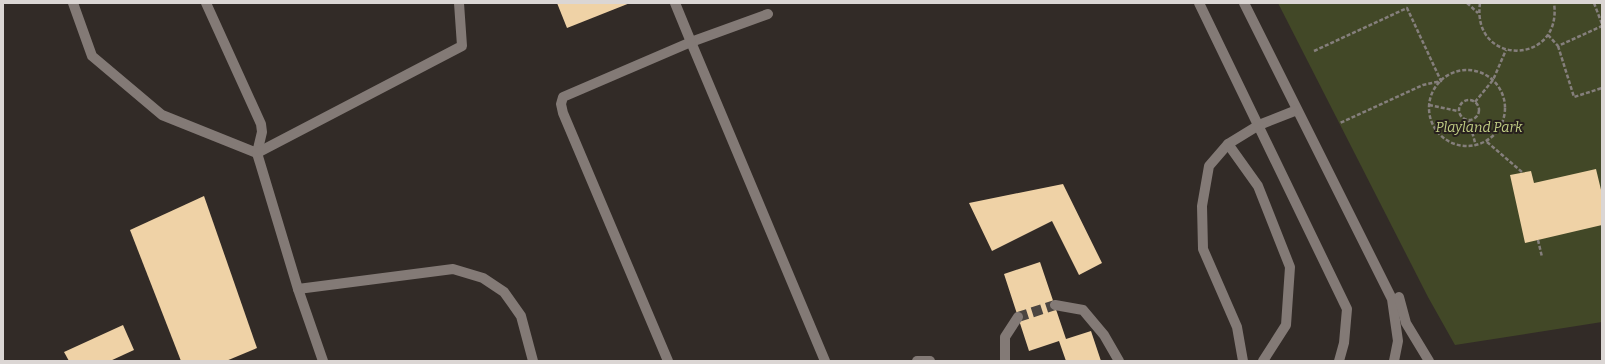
<svg xmlns="http://www.w3.org/2000/svg" width="1605" height="364" font-family="Bitter,serif">
<style>
.green{fill:#424827}
.building{fill:#efd2a6}
.lines{fill:none;stroke-linecap:round;stroke-linejoin:round}
.minor-tunnel{stroke:#4b4541;stroke-width:10;stroke-dasharray:10 5;stroke-linecap:butt}
.path{stroke:#857f7c;stroke-width:2.5;stroke-dasharray:4 2;stroke-linecap:butt}
.minor{stroke:#837a76;stroke-width:10}
.labels{text-anchor:middle;stroke-width:4;stroke-linejoin:round;paint-order:stroke}
.park-label{font-size:14px;font-style:italic;fill:#c0cd84;stroke:#28211e}
</style>
<rect width="100%" height="100%" fill="#322b27"/>
<path class="green" d="M1278,3H1602V322L1455,345L1428,297Z"/>
<g class="building">
<path d="M557,3H630L567,28Z"/>
<path d="M1596,169L1602,194V225L1525,243L1510,175L1531,171L1534,183Z"/>
<path d="M1063,184L1102,263L1079,275L1052,221L992,251L969,203Z"/>
<path d="M204,196L257,348L226,361H181L130,230Z"/>
<path d="M1040,262L1066,339L1091,331L1101,361H1066L1059,341L1029,351L1004,274Z"/>
<path d="M123,325L134,350L110,361H69L64,352Z"/>
</g>
<g class="lines">
<path class="minor-tunnel" d="M1018,317L1055,305"/>
<g class="path">
<path d="M1467,3L1478,13"/>
<path d="M1480,3C1471,67 1563,66 1554,3"/>
<path d="M1594,3L1602,24"/>
<path d="M1548,35L1558,46L1602,26"/>
<path d="M1558,46L1574,97L1602,88"/>
<path d="M1314,51L1407,8L1441,81L1423,85L1340,123"/>
<circle cx="1467" cy="108" r="38"/>
<circle cx="1469" cy="110" r="10"/>
<path d="M1475,102L1493,80L1506,50"/>
<path d="M1429,105L1458,111"/>
<path d="M1469,121L1476,146"/>
<path d="M1487,142L1522,172"/>
<path d="M1538,240L1542,257"/>
</g>
<g class="minor">
<path d="M73,3L92,56L162,115L257,153L262,132L261,124L206,3"/>
<path d="M1199,3L1347,309L1344,343L1339,361"/>
<path d="M1244,3L1392,299L1398,341L1394,361"/>
<path d="M768,14L691,42L825,361"/>
<path d="M1228,144L1258,186L1290,267L1286,325L1263,361"/>
<path d="M298,289L453,269L483,278L504,292L521,316L533,361"/>
<path d="M1399,297L1406,323L1429,361"/>
<path d="M1055,305L1083,310L1104,335L1119,361"/>
<path d="M323,361L298,289L257,153L462,46L459,3"/>
<path d="M668,361L563,113L561,104L563,97L691,42L675,3"/>
<path d="M917,361H930"/>
<path d="M1005,361V337L1018,317"/>
<path d="M1243,361L1237,327L1203,249L1202,206L1209,166L1228,144L1259,125L1297,110"/>
</g>
</g>
<g class="labels">
<g class="park-label">
<text x="1479" y="132">Playland Park</text>
</g>
</g>
<rect width="1605" height="364" fill="none" stroke="#dbd6d4" stroke-width="8"/>
</svg>
